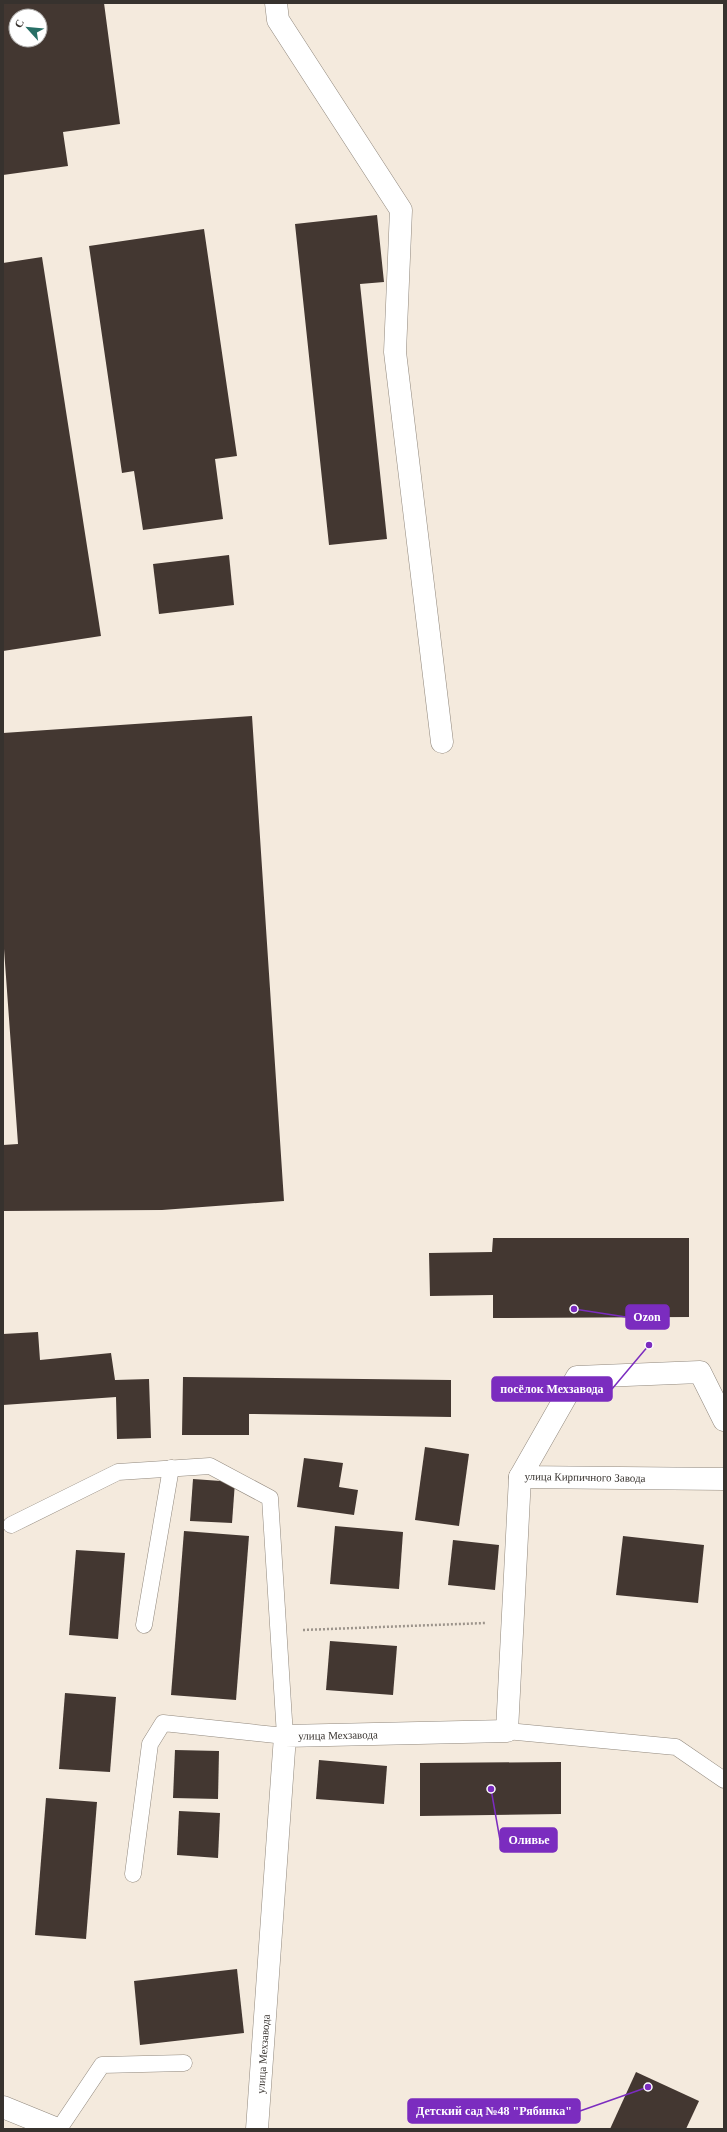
<svg xmlns="http://www.w3.org/2000/svg" width="727" height="2132" font-family="Georgia,serif">
<style>
.building{fill:#433731;fill-rule:evenodd}
.lines{fill:none;stroke-linecap:round;stroke-linejoin:round}
.service-casing{stroke:#91887d;stroke-width:17}
.minor-casing{stroke:#91887d;stroke-width:23}
.tertiary-casing{stroke:#91887d;stroke-width:23}
.path{stroke:#9c948b;stroke-width:2.5;stroke-dasharray:2 2;stroke-linecap:butt}
.service{stroke:#fff;stroke-width:16}
.minor{stroke:#fff;stroke-width:22}
.tertiary{stroke:#fff;stroke-width:22}
.labels{text-anchor:middle;stroke-width:4;stroke-linejoin:round;paint-order:stroke}
.street-label{font-size:11px;fill:#37322e;stroke:#fff}
.leader{fill:none;stroke:#7b2cbf;stroke-width:1.5}
.callout-dot{fill:#7b2cbf;stroke:#fff;stroke-width:1.5}
.callout{fill:#7b2cbf;stroke:#7b2cbf;stroke-width:1.5}
.callout-label{font-size:12px;text-anchor:middle;font-weight:bold;fill:#fff}
</style>
<rect width="100%" height="100%" fill="#f4eadd"/>
<g class="building">
<path d="M3,3H104L120,124L63,132L68,166L3,175ZM16,16H40V40H16Z"/>
<path d="M377,215L384,282L360,284L387,539L329,545L295,224Z"/>
<path d="M204,229L237,456L215,459L223,519L143,530L134,471L122,473L89,246Z"/>
<path d="M42,257L101,636L3,651V263Z"/>
<path d="M229,555L234,605L159,614L153,564Z"/>
<path d="M252,716L284,1201L162,1210L3,1211V1145L18,1144L3,935V733Z"/>
<path d="M493,1238H689V1317L493,1318V1295L430,1296L429,1253L492,1252Z"/>
<path d="M38,1332L40,1360L111,1353L115,1380L149,1379L151,1438L117,1439L116,1397L3,1405V1334Z"/>
<path d="M183,1377L451,1380V1417L249,1414V1435H182Z"/>
<path d="M425,1447L469,1454L459,1526L415,1520Z"/>
<path d="M304,1458L343,1463L339,1487L358,1490L354,1515L297,1507Z"/>
<path d="M193,1479L235,1482L232,1523L190,1521Z"/>
<path d="M335,1526L403,1532L399,1589L330,1584Z"/>
<path d="M184,1531L249,1536L236,1700L171,1695Z"/>
<path d="M623,1536L704,1545L698,1603L616,1595Z"/>
<path d="M453,1540L499,1545L495,1590L448,1585Z"/>
<path d="M76,1550L125,1553L118,1639L69,1635Z"/>
<path d="M330,1641L397,1646L393,1695L326,1690Z"/>
<path d="M65,1693L116,1697L110,1772L59,1769Z"/>
<path d="M175,1750L219,1751L218,1799L173,1798Z"/>
<path d="M319,1760L387,1766L384,1804L316,1799Z"/>
<path d="M561,1762V1814L420,1816V1763Z"/>
<path d="M46,1798L97,1802L86,1939L35,1935Z"/>
<path d="M179,1811L220,1813L218,1858L177,1855Z"/>
<path d="M237,1969L244,2033L140,2045L134,1981Z"/>
<path d="M636,2072L699,2101L686,2129H610Z"/>
</g>
<g class="lines">
<defs>
<g id="service">
<path d="M11,1525L118,1472L210,1466L270,1498L285,1736L163,1723L150,1744L133,1874"/>
<path d="M144,1625L171,1468"/>
<path d="M507,1731L676,1747L724,1780"/>
<path d="M59,2129L102,2065L184,2063"/>
</g>
<g id="minor">
<path d="M276,3L278,20L401,210L395,352L442,742"/>
<path d="M3,2107L57,2129"/>
<path d="M257,2129L285,1736L507,1731L520,1477"/>
</g>
<path id="tertiary" d="M724,1420L700,1372L577,1377L520,1477L724,1479"/>
</defs>
<use href="#service" class="service-casing"/>
<use href="#minor" class="minor-casing"/>
<use href="#tertiary" class="tertiary-casing"/>
<path class="path" d="M303,1630L486,1623"/>
<use href="#service" class="service"/>
<use href="#minor" class="minor"/>
<use href="#tertiary" class="tertiary"/>
</g>
<g class="labels">
<g class="street-label">
<text transform="translate(585 1477) rotate(1)" y="4">улица Кирпичного Завода</text>
<text transform="translate(338 1735) rotate(-1)" y="4">улица Мехзавода</text>
<text transform="translate(263 2054) rotate(-86)" y="4">улица Мехзавода</text>
</g>
</g>
<path class="leader" d="M574 1309L626 1317M649 1345L612 1389M491 1789L500 1840M648 2087L580 2111"/>
<g class="callout-dot">
<circle cx="574" cy="1309" r="4"/>
<circle cx="649" cy="1345" r="4"/>
<circle cx="491" cy="1789" r="4"/>
<circle cx="648" cy="2087" r="4"/>
</g>
<g class="callout">
<rect x="626" y="1305" width="43" height="24" rx="4"/>
<rect x="492" y="1377" width="120" height="24" rx="4"/>
<rect x="500" y="1828" width="57" height="24" rx="4"/>
<rect x="408" y="2099" width="172" height="24" rx="4"/>
</g>
<g class="callout-label">
<text x="647" y="1321">Ozon</text>
<text x="552" y="1393">посёлок Мехзавода</text>
<text x="529" y="1844">Оливье</text>
<text x="494" y="2115">Детский сад №48 "Рябинка"</text>
</g>
<rect width="727" height="2132" fill="none" stroke="#37322e" stroke-width="8"/>
<g transform="translate(28 28) rotate(297)"><circle r="19" fill="#ffffff" stroke="#afadab"/>
<path d="M0-3L7 15L0 10L-7 15Z" fill="#276f66"/>
<text y="-6" font-size="11" font-weight="bold" text-anchor="middle" fill="#37322e">С</text>
</g>
</svg>
